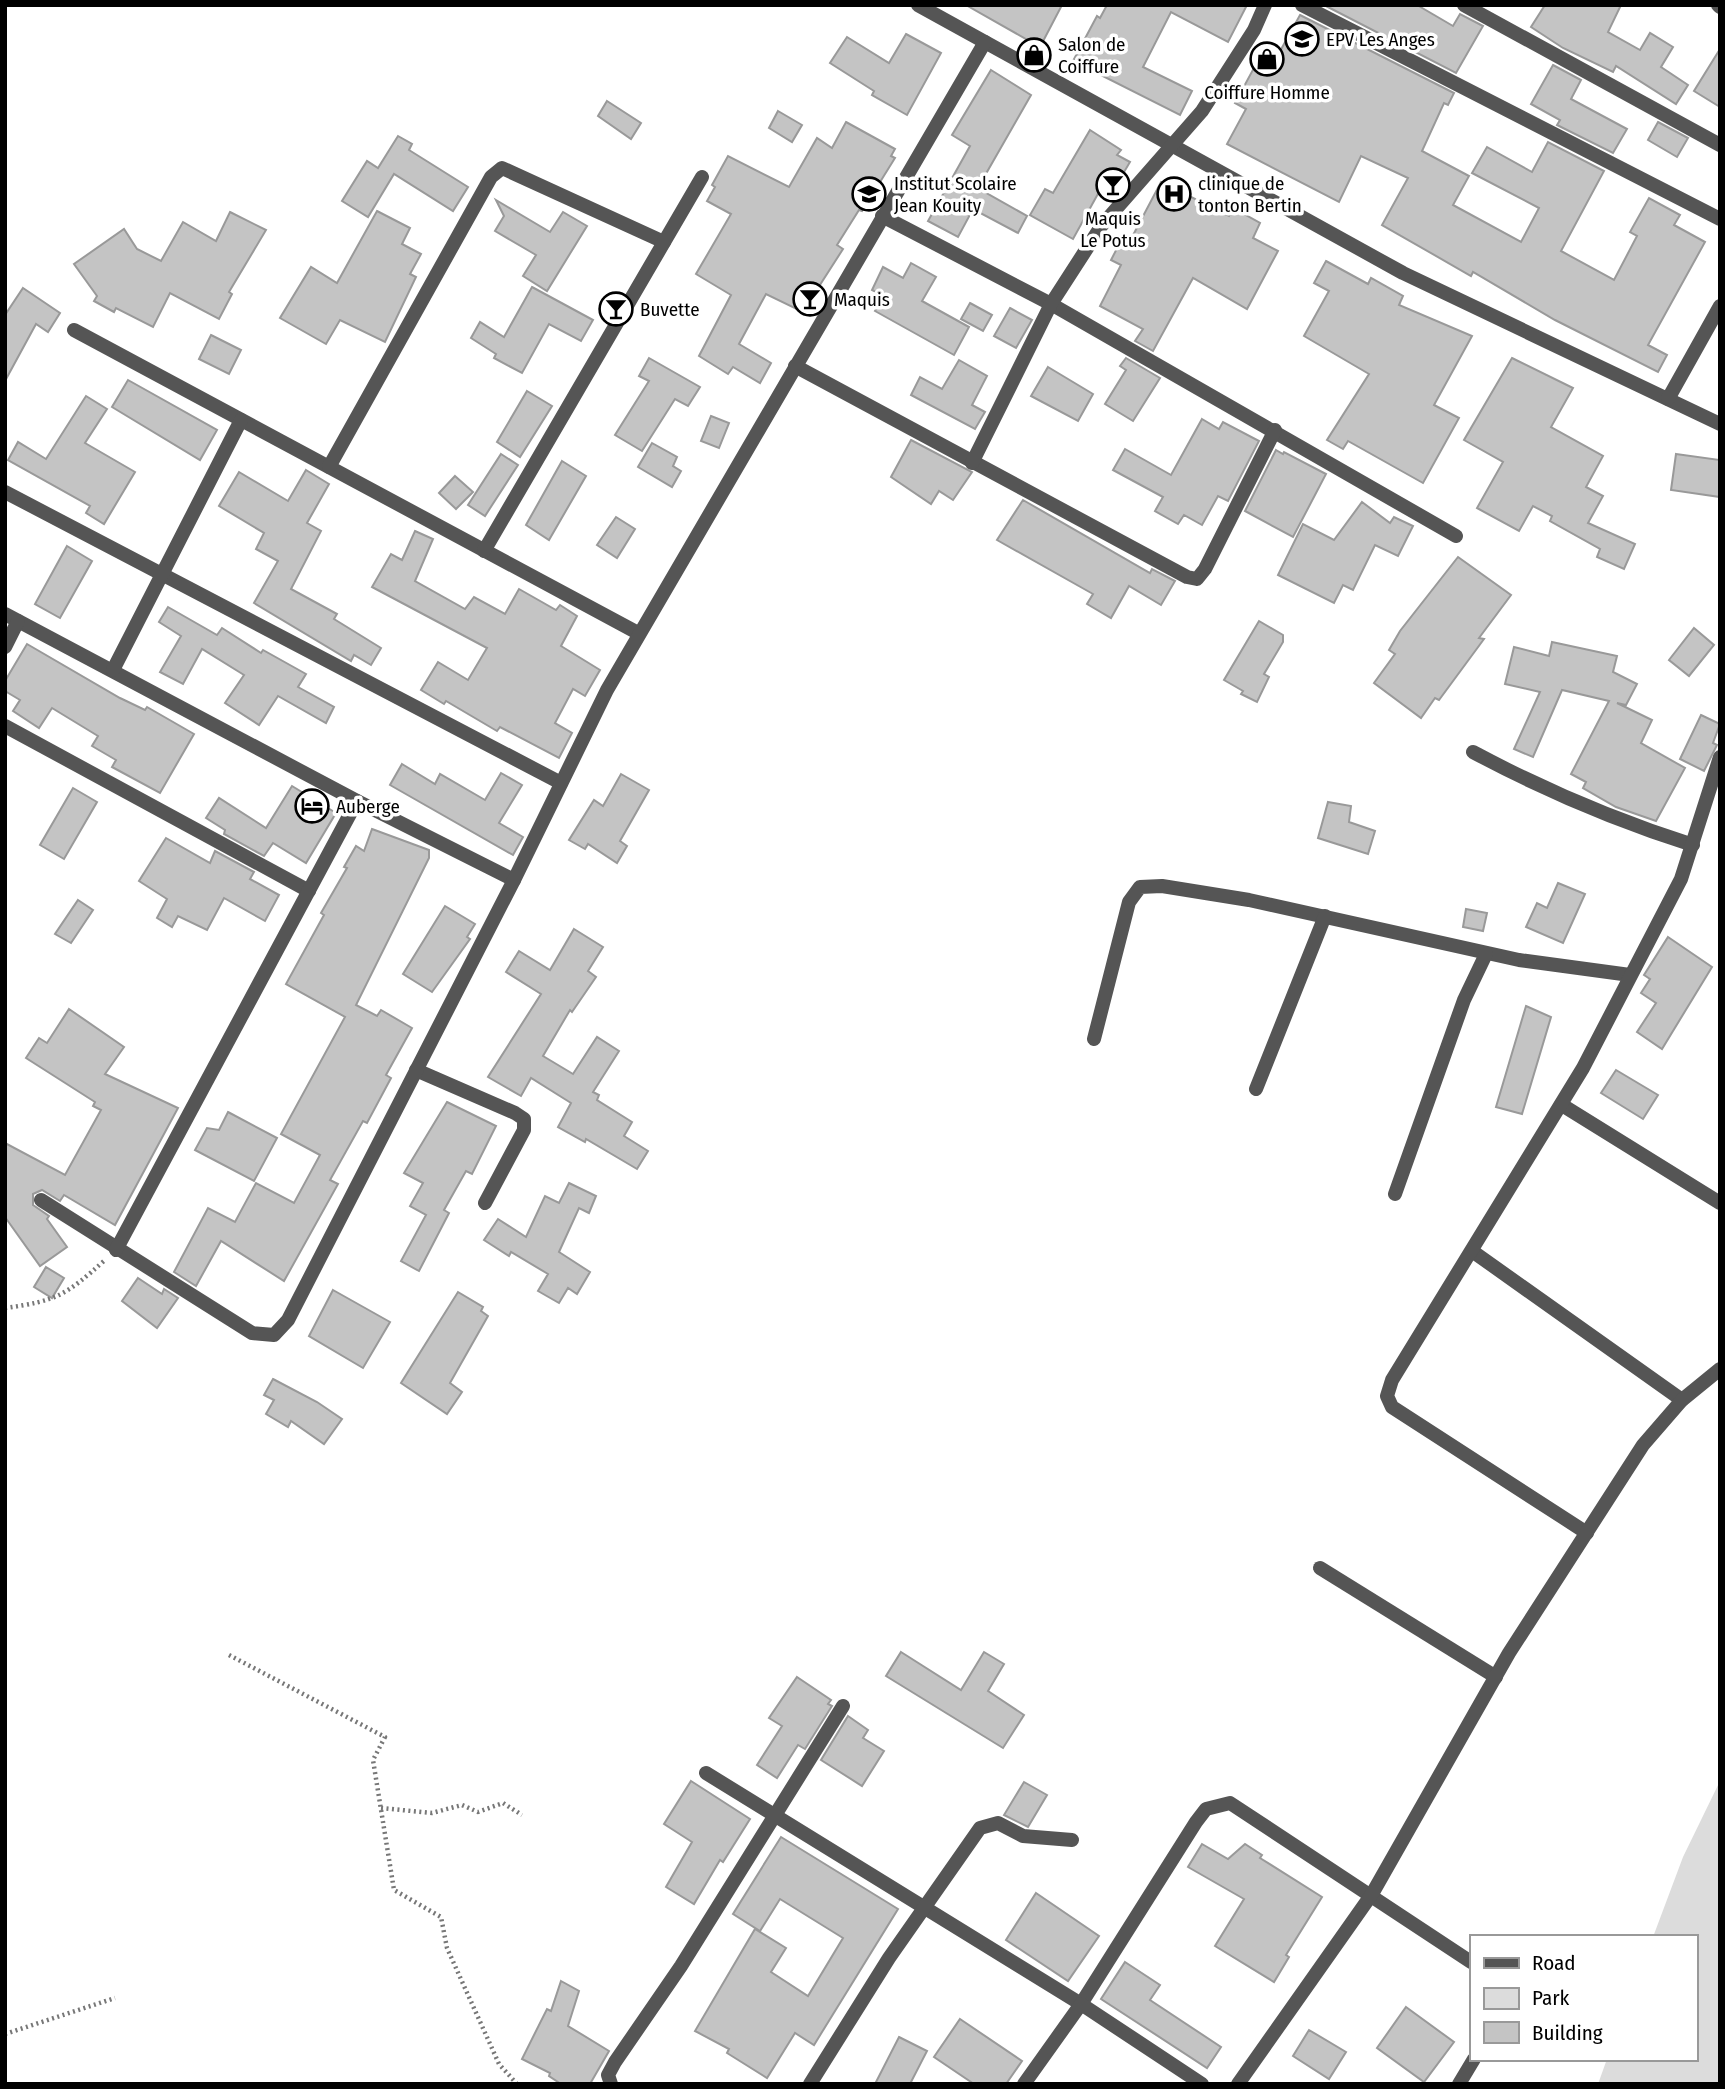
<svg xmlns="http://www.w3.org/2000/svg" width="1725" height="2089" font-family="'Fira Sans Condensed',sans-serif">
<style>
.green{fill:#dcdcdc}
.building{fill:#c4c4c4;stroke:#999;stroke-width:2}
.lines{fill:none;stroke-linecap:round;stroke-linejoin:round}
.path{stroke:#777;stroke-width:4.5;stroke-dasharray:2 3.5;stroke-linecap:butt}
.minor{stroke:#555;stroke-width:14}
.labels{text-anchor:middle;stroke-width:7;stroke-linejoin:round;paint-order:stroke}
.poi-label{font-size:19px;fill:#000;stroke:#fff;text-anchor:start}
</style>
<rect width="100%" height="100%" fill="#fff"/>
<path class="green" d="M1720,1781V2084H1598L1607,2059H1695V1937H1653L1683,1857Z"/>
<g class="building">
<path d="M966,5H1062L1040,47Z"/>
<path d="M1107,5H1247L1228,42L1171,12L1143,67L1192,91L1180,115L1073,61L1097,16L1100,18Z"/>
<path d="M1324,5H1417L1453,26L1460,14L1483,26L1456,73Z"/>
<path d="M1545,5H1621L1608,32L1640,50L1650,33L1673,47L1661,67L1688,85L1676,104L1616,66L1613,72L1563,48L1531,27Z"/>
<path d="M1300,15L1454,93L1448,105L1444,103L1422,151L1469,176L1453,205L1521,242L1539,208L1472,173L1487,147L1532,172L1548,142L1604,171L1561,251L1614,280L1637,236L1630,232L1649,198L1680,215L1674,225L1705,242L1648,345L1667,355L1658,372L1555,320L1473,272L1471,276L1382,225L1408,178L1361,156L1339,202L1227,144L1246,109L1235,103L1255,66L1268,73Z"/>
<path d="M906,34L941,53L907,115L872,95L874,91L830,63L847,37L889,63Z"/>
<path d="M1720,49V107L1694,91Z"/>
<path d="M1553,65L1581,80L1571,99L1627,129L1613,153L1557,125L1560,120L1531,104Z"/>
<path d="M991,70L1031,95L983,179L988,182L983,191L1027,216L1018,233L973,209L958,237L928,221L970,146L952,135Z"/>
<path d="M607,101L641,123L631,139L598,116Z"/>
<path d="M778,111L802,125L792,142L769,128Z"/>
<path d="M846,122L895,149L891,156L895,158L862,211L859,210L837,245L843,249L818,288L821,290L807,314L766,294L739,344L771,363L760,383L733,367L728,374L699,356L731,295L696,274L731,214L707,201L715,187L712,185L728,156L789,187L817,138L832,148Z"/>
<path d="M1658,122L1688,138L1677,157L1648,140Z"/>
<path d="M1090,130L1121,150L1117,155L1130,162L1114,189L1104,183L1073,239L1030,215L1045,189L1053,193Z"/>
<path d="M398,136L412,144L409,150L468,187L453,211L394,174L368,217L342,201L367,161L378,168Z"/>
<path d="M1161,182L1229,216L1233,208L1260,223L1253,238L1278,251L1247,309L1193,278L1153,351L1135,341L1143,329L1100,306L1121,265L1111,260L1124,235L1131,239Z"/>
<path d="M496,200L550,232L563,212L587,226L547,291L523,276L536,255L495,231L504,216Z"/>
<path d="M377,211L410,228L402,244L421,254L410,274L416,277L385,342L340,320L326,344L280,318L311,267L337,283Z"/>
<path d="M230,212L266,230L229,292L232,294L219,319L170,293L153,327L116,308L114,312L94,301L97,296L74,264L124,229L137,249L161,261L183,222L216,241Z"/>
<path d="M1326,261L1368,284L1371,278L1403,296L1399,305L1472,336L1434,405L1459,418L1423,483L1348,441L1343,449L1327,440L1369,374L1304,336L1329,291L1314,283Z"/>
<path d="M911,263L936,277L922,301L969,327L954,355L875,311L884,296L872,290L883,267L903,278Z"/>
<path d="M532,287L593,320L581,341L549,324L522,373L494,358L496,354L471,338L480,322L504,337Z"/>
<path d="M23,288L60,313L48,332L36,324L5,381V315Z"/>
<path d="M970,303L992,315L983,331L961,319Z"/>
<path d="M1010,308L1032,320L1016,348L994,336Z"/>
<path d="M211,335L241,350L229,374L199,359Z"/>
<path d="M649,358L700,387L688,406L675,399L642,451L615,435L649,381L639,376Z"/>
<path d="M1126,358L1160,378L1133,421L1105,404L1126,370L1120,366Z"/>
<path d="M1512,358L1573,388L1551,427L1603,456L1586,487L1603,496L1588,523L1635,544L1624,569L1597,557L1600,549L1550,521L1552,516L1533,506L1519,531L1477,508L1503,462L1464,440Z"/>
<path d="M959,360L987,376L972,405L985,412L975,429L911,395L920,377L942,389Z"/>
<path d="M1048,367L1093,394L1078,421L1031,396Z"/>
<path d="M128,380L217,430L200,460L112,407Z"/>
<path d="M527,391L552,406L520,457L497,442Z"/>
<path d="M86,396L107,409L85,443L135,472L104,524L86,513L90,506L8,460L18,442L46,459Z"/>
<path d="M711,416L729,423L719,448L701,441Z"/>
<path d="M1202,419L1219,429L1223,422L1259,441L1228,501L1218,496L1202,525L1184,515L1178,524L1155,511L1163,497L1113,470L1125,449L1171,475Z"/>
<path d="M911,440L972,472L953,500L939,491L931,504L891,477Z"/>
<path d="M652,443L677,457L673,466L681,471L672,487L638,467Z"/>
<path d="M1276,450L1283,454L1284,452L1326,474L1293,537L1245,511Z"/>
<path d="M501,454L518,465L485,516L468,505Z"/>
<path d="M1676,454L1720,460V497L1671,490Z"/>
<path d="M562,461L586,476L549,540L526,525Z"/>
<path d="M306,470L329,484L307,523L321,531L291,589L337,614L334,619L381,648L371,665L354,655L351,661L254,603L278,561L256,549L264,533L219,506L239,472L288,501Z"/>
<path d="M455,476L473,492L456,509L439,493Z"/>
<path d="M1023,500L1150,573L1152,569L1175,581L1161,605L1129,586L1111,618L1087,604L1093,594L997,540Z"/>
<path d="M1362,502L1390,523L1394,517L1413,526L1398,556L1375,545L1353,590L1343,585L1334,603L1278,575L1303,524L1334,540Z"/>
<path d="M616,517L635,529L617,558L597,545Z"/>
<path d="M415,531L433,539L415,581L465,609L474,597L505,614L519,589L556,610L560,605L577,616L561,646L600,670L585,696L573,689L555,723L572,733L559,758L500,727L497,731L446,701L444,704L421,690L438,662L468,680L487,648L372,587L391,554L402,560Z"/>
<path d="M67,546L92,561L60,618L35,604Z"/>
<path d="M1458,557L1511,595L1479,638L1484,639L1439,700L1435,698L1421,718L1374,683L1395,654L1389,650L1400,631Z"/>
<path d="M168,607L217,635L222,628L261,653L263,650L306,674L298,687L334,707L326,723L278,696L259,725L225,703L244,675L202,649L183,684L160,672L181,636L159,622Z"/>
<path d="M1259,621L1283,635V642L1264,674L1269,677L1257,702L1241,694L1243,691L1224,680Z"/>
<path d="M1694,628L1714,645L1689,676L1669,660Z"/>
<path d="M1552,642L1617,656L1613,672L1637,684L1626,705L1617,703L1652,720L1641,743L1685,768L1656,821L1616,807L1583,788L1586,782L1571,774L1609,701L1562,690L1533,757L1514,749L1540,692L1505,684L1514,647L1549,656Z"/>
<path d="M27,644L120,698L145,710L147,707L194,734L160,793L112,767L116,760L92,746L98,736L52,708L39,728L13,711L20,700L5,691V681Z"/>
<path d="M1701,715L1720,724L1713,743L1717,745L1704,771L1680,759Z"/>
<path d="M402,764L435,784L440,774L485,800L501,773L522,785L499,823L523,837L513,855L390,785Z"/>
<path d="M621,774L649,790L620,841L627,846L617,863L588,844L585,849L569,840L594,800L603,806Z"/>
<path d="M292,786L336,813L306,863L273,843L264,856L224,834L225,830L206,818L219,798L266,828Z"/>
<path d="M73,788L97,802L64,859L40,845Z"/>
<path d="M1328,802L1351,806L1349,822L1375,831L1368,854L1318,838Z"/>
<path d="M372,829L429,850V858L356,1005L377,1016L381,1010L412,1028L386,1075L391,1078L367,1123L363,1121L330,1180L338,1184L284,1281L221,1241L196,1286L174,1272L208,1208L235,1222L256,1183L294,1203L320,1155L281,1134L345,1017L286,984L324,915L321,913L347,868L344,867L356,846L364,851Z"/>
<path d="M166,838L210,863L215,851L254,872L250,879L279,895L265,921L224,898L207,930L178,916L172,927L157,918L167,899L139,881Z"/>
<path d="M1558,883L1585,894L1563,943L1526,927L1537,903L1547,908Z"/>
<path d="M78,900L93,910L71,943L55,934Z"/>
<path d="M445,906L475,924L467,937L470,939L432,992L403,974Z"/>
<path d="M1466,909L1487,913L1483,931L1463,927Z"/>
<path d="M574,929L603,947L588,971L596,977L572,1012L570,1010L543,1056L573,1074L597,1037L619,1051L593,1092L599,1095L597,1100L632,1122L624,1136L648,1151L637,1169L586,1139L585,1142L558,1127L571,1103L531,1078L521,1096L488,1077L541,994L506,972L519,951L550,970Z"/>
<path d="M1668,937L1712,967L1662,1049L1637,1032L1656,1003L1641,993L1650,979L1644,975Z"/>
<path d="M1526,1006L1551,1017L1522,1114L1496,1107Z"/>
<path d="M69,1009L124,1047L105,1074L178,1108L115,1225L64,1195L60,1201L42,1190L33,1194V1205L49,1216L47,1219L67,1247L40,1266L5,1217V1143L65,1175L101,1110L93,1106L95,1102L26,1058L39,1038L47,1043Z"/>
<path d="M1616,1070L1658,1095L1643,1119L1601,1093Z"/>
<path d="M447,1102L496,1126L472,1174L466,1171L444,1210L449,1213L419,1271L401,1261L426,1215L410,1206L423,1183L404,1173Z"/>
<path d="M228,1112L277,1138L254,1181L195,1150L207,1128L219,1130Z"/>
<path d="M569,1183L596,1196L589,1213L579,1208L559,1252L590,1272L577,1294L568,1288L559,1303L538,1291L548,1274L511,1252L509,1256L484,1240L498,1219L526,1237L545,1196L559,1203Z"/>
<path d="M46,1267L64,1278L52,1298L34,1287Z"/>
<path d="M138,1278L162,1294L164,1289L178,1298L157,1328L122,1301Z"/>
<path d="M333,1290L390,1322L363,1368L309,1336Z"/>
<path d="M458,1292L483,1307L481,1311L488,1316L450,1383L462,1392L447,1414L401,1383Z"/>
<path d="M273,1379L317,1402L342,1419L324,1444L291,1421L288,1427L266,1414L274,1400L264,1395Z"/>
<path d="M901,1652L961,1690L984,1652L1004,1664L988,1691L1024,1715L1003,1748L886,1676Z"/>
<path d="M797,1677L831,1700L828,1704L832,1706L805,1749L798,1745L777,1778L757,1765L782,1726L769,1718Z"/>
<path d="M848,1716L868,1730L863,1738L884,1751L862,1786L821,1760Z"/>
<path d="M691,1781L750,1819L723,1862L720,1860L694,1904L666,1887L692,1842L664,1824Z"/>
<path d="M1024,1782L1047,1795L1028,1827L1004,1815Z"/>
<path d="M781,1837L898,1909L814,2045L795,2033L767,2078L727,2053L729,2049L695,2031L755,1929L786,1948L771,1972L808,1996L843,1938L780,1899L760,1931L733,1914Z"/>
<path d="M1202,1844L1228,1859L1245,1844L1262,1855L1260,1858L1322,1897L1286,1955L1289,1957L1274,1982L1215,1946L1244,1899L1188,1867Z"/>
<path d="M1036,1893L1099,1936L1068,1981L1006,1940Z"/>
<path d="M1125,1962L1160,1985L1150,2000L1221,2047L1207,2068L1101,1999Z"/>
<path d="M561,1981L579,1991L568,2026L609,2051L590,2084H561L549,2076L550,2073L522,2059L547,2009L551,2011Z"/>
<path d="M1406,2007L1454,2042L1424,2082L1377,2048Z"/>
<path d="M960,2019L1022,2061L1006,2084H974L934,2057Z"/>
<path d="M1309,2030L1346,2052L1329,2079L1293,2056Z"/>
<path d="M899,2037L927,2051L910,2084H875Z"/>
</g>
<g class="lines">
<g class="path">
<path d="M5,1308C57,1301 66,1295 105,1260"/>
<path d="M229,1655L385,1737L373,1760L394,1890L441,1917L447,1948L499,2064L517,2084"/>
<path d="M381,1808L432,1813L462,1805L478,1812L503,1803L522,1815"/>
<path d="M5,2034L115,1998"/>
</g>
<g class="minor">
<path d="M918,5L1403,273L1720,424"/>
<path d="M1302,5L1720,219"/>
<path d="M1464,5L1720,145"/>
<path d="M1718,5L1720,7"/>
<path d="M882,216L1051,304L1456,536"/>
<path d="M74,330L638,633"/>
<path d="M795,366L1187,577L1197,579L1205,569L1275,430"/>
<path d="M1668,399L1720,306"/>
<path d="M972,463L1051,304L1102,225L1202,111L1254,30L1265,5"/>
<path d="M329,467L491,177L502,168L664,242"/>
<path d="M5,492L561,783"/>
<path d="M484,551L702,177"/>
<path d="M5,614L357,801L514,880"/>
<path d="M5,647L18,621"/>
<path d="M113,670L241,420"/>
<path d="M5,726L309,891"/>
<path d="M1473,752C1546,791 1614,820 1693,845"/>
<path d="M1094,1039L1129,902L1140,887L1162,886L1249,900L1519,960L1630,975"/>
<path d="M416,1070L515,1113L524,1119V1130L485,1203"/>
<path d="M1256,1089L1325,916"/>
<path d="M1562,1105L1720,1203"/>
<path d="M1395,1194L1464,1000L1486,954"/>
<path d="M41,1200L252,1333L274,1335L288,1320L514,880L607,690L985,42"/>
<path d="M116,1250L357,801"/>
<path d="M1472,1251L1682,1400"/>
<path d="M1587,1533L1392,1407L1387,1396L1392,1380L1583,1068L1681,879L1720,757"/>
<path d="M1320,1568L1496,1677"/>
<path d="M706,1773L1081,2004L1196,1822L1206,1809L1230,1803L1471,1962"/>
<path d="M611,2084L608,2075L615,2062L681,1966L843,1706"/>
<path d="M810,2084L889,1958L980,1828L998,1823L1023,1836L1072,1840"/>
<path d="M1024,2084L1081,2004L1202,2084"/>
<path d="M1238,2084L1372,1894L1509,1653L1643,1445L1682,1400L1720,1369"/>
<path d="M1459,2084L1474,2059"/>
</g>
</g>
<defs>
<symbol id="school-ring" viewBox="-11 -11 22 22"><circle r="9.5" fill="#fff" stroke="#000" stroke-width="1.5"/><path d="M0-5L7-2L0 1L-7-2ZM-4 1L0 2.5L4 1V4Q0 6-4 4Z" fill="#000"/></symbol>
<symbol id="shop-ring" viewBox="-11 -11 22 22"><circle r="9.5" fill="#fff" stroke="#000" stroke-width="1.5"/><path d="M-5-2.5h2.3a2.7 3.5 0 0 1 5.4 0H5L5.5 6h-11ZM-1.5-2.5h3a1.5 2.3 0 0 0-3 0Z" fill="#000"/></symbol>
<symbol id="bar-ring" viewBox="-11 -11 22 22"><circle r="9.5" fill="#fff" stroke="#000" stroke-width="1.5"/><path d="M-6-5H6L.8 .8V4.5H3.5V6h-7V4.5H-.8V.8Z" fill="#000"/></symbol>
<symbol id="hospital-ring" viewBox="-11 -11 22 22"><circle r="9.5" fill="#fff" stroke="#000" stroke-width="1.5"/><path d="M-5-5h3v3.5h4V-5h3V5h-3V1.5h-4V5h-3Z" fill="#000"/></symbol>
<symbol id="hotel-ring" viewBox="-11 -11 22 22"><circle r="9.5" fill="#fff" stroke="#000" stroke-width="1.5"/><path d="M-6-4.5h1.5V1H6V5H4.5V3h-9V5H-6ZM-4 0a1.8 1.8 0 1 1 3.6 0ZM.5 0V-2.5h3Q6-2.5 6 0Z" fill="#000"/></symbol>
</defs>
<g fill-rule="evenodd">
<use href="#school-ring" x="1283" y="20" width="38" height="38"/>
<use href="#shop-ring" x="1015" y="36" width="38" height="38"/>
<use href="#shop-ring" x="1248" y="40" width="38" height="38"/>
<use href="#bar-ring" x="1094" y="166" width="38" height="38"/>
<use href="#school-ring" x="850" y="175" width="38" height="38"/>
<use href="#hospital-ring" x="1155" y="175" width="38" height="38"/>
<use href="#bar-ring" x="791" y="280" width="38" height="38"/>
<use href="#bar-ring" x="597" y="290" width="38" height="38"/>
<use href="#hotel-ring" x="293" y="787" width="38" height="38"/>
</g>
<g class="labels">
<g class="poi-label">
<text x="1326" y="46">EPV Les Anges</text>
<text x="1058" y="51">Salon de<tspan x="1058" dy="22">Coiffure</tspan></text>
<text x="1267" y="99" text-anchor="middle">Coiffure Homme</text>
<text x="894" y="190">Institut Scolaire<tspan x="894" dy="22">Jean Kouity</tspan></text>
<text x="1198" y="190">clinique de<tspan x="1198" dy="22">tonton Bertin</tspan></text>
<text x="1113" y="225" text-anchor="middle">Maquis<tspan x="1113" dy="22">Le Potus</tspan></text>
<text x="834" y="306">Maquis</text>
<text x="640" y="316">Buvette</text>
<text x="336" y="813">Auberge</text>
</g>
</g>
<rect width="1725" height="2089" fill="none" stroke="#000000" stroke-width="14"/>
<rect x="1470" y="1935" width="228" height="126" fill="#ffffff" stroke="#999999" stroke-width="2"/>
<rect x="1484" y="1958" width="35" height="10" fill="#555555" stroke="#999999" stroke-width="2"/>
<text x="1532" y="1970" font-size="21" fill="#000000">Road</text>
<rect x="1484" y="1988" width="35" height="21" fill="#dcdcdc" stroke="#999999" stroke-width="2"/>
<text x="1532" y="2005" font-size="21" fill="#000000">Park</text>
<rect x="1484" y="2022" width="35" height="21" fill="#c4c4c4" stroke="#999999" stroke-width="2"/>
<text x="1532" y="2040" font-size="21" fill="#000000">Building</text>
</svg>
